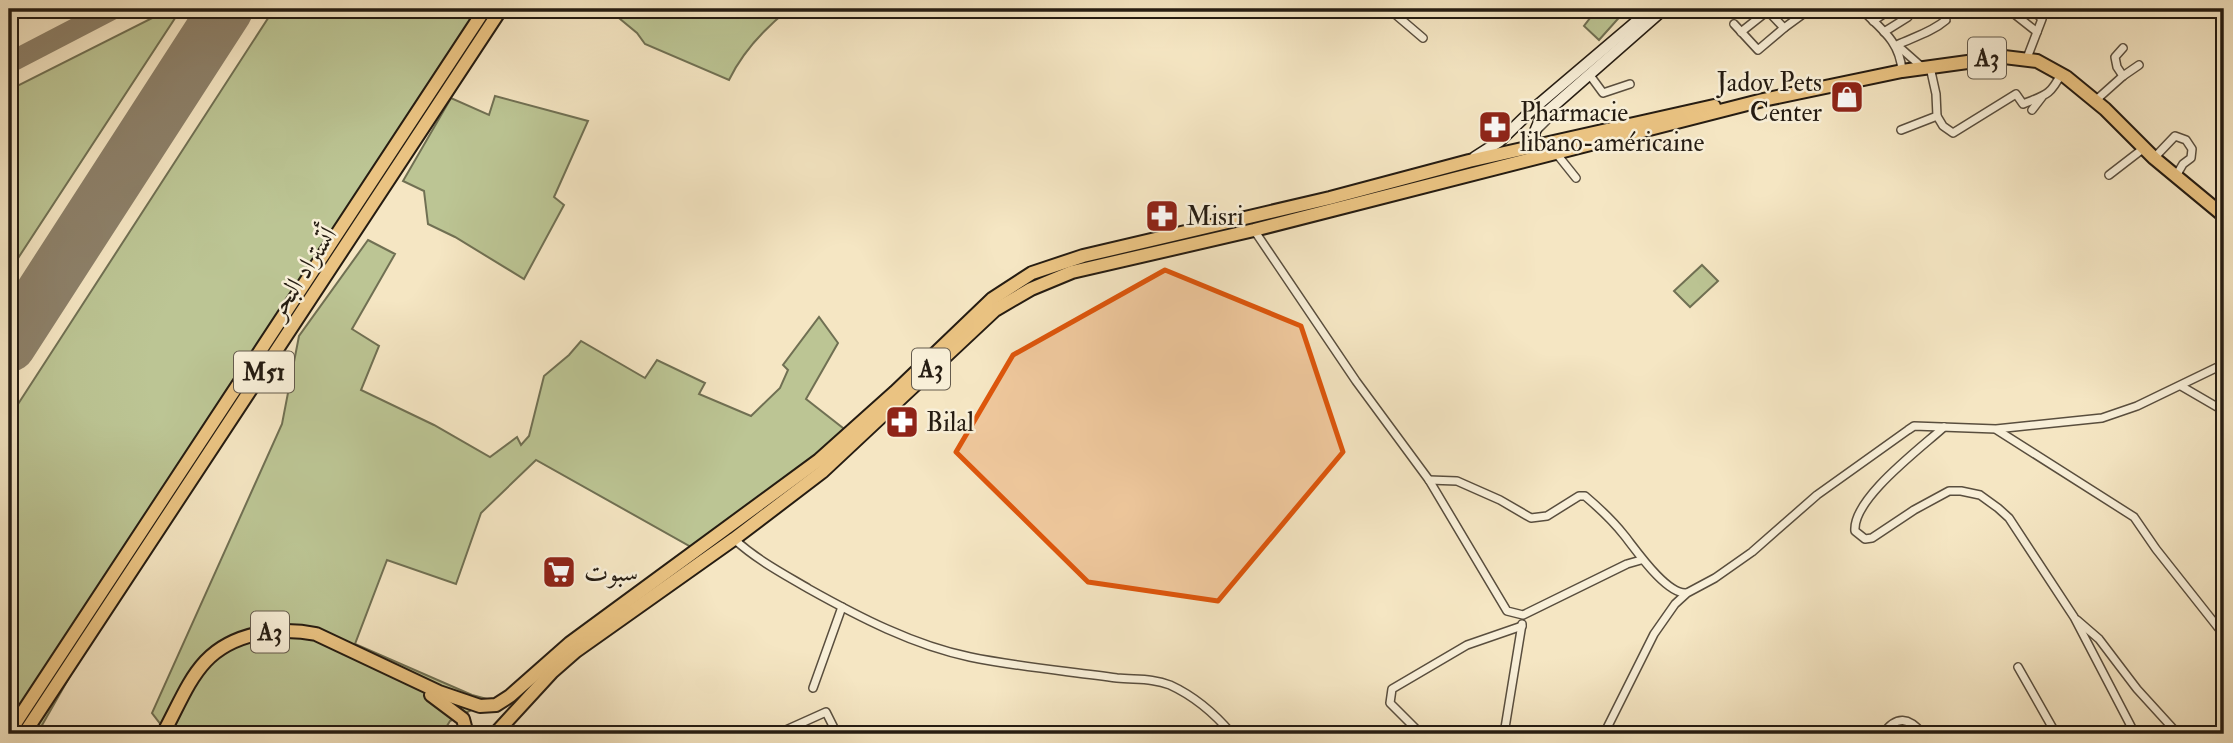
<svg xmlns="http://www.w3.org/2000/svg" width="2233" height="743" font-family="'IM FELL Double Pica',Amiri,serif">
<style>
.green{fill:#bcc594;stroke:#707053;stroke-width:2}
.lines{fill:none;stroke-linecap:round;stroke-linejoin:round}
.taxiway{stroke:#8d816a;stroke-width:21}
.runway{stroke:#8d816a;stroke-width:54}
.street-casing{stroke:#594e3e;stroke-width:10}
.secondary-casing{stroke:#251c12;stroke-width:13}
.highway-casing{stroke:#251c12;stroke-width:16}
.street{stroke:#f8efd8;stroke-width:7}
.secondary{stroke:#f8efd8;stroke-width:10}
.highway{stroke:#eac382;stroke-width:12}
.marked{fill:#de560c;fill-opacity:0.2;stroke:#de560c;stroke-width:5;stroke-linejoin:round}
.labels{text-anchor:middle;stroke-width:5;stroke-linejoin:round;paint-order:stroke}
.shield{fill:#f8efd8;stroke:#645b4d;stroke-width:2}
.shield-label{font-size:24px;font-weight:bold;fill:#251c12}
.poi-label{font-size:26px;fill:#251c12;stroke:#f8efd8;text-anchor:start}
.street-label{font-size:26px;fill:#251c12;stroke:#f8efd8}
</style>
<rect width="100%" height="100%" fill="#f5e6c3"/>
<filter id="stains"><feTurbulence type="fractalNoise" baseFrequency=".00286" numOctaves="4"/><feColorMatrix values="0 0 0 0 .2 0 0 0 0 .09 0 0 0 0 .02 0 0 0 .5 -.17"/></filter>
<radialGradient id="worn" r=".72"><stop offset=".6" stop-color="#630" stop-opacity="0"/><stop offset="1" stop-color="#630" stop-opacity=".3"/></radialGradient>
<g class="green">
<path d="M170,9H181L9,272V90Z"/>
<path d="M274,9H486L184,476L37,734H9V418Z"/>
<path d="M608,9H789C764,29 743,51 729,80L645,44L637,33Z"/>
<path d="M1597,9H1622L1625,11L1599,40L1584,26Z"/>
<path d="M495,96L588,121L554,197L564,205L524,279L455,237L428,224L424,191L403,181L451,98L489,115Z"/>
<path d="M368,240L395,254L352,329L379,346L361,390L434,425L490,457L517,437L521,445L529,436L544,376L569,355L581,341L645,378L657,360L705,383L699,394L751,416L780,388L788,370L783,365L819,317L838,343L806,399L843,428L858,445L709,557L536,460L481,513L456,584L387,560L355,644L472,695L491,700L450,721L442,734H168L152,713L282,424L299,336Z"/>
<path d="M1702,265L1718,281L1690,307L1674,291Z"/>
</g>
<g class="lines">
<g class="taxiway">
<path d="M9,63L113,9"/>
<path d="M9,328L70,250"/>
</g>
<path class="runway" d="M9,345L226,9"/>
<defs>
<g id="street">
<path d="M1389,9L1423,38"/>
<path d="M1541,9H1544"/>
<path d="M1628,9L1639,20"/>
<path d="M1766,9L1784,28L1810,9"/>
<path d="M1833,9L1837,12L1856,9"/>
<path d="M1861,9C1881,29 1900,41 1902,71"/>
<path d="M2008,9L2037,32"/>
<path d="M1873,21L1891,9"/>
<path d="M1734,24L1758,50L1784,28"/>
<path d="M1741,32L1770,9"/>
<path d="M1884,32L1908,17"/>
<path d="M2027,58L2042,19L2032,9"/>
<path d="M1923,68L1897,45C1914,37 1932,32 1946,20L1943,9"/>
<path d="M1589,74L1603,93L1630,84"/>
<path d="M2123,76L2117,67L2115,57L2123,48"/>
<path d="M2095,101L2123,76L2139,65"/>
<path d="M2032,110L2042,97"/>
<path d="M1937,116L1943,126L1953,133L2016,94L2023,104C2045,95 2050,96 2061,74"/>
<path d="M1539,128L1548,119L1561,113"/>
<path d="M1901,130L1937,116L1936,94L1930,67"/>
<path d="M1556,153L1576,178"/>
<path d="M2154,158L2175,136L2186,140L2192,149L2191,158L2183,164L2176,176"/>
<path d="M2109,175L2144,148"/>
<path d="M1254,230L1356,381L1429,480L1507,611L1523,615L1627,564L1641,560"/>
<path d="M2181,386L2224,411"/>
<path d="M1944,427C1921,448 1852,499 1855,531L1865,539L1872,538L1914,510L1949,491H1961L1980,495L1998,508L2009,518L2074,617L2135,734"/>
<path d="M1997,430L2134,517L2156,549L2224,635"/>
<path d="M1429,480L1457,481L1500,500L1531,518L1547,516L1579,496H1585C1598,507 1613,521 1624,535C1636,550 1666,594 1686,593"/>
<path d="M734,539C757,560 782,573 809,589C859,617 913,645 970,657C1018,667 1068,671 1117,678C1135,680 1153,678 1170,685C1194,696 1215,714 1232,734"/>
<path d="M2077,620L2099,639L2137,689L2178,734"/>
<path d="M2018,667L2056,734"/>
<path d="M813,688L842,607"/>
<path d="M560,734L562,731"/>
<path d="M777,734L826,712L837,734"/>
<path d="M1421,734L1390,703L1392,689L1467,645L1522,626"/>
<path d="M1504,734L1522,624"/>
<path d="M1604,734L1654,634L1675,604L1687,593L1715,578L1752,552L1817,495L1908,430L1914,426L1996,429L2102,418L2137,406L2224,364"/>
<path d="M1883,734C1896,715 1909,717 1923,734"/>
</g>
<g id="secondary">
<path d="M1536,145L1534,134L1541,117L1664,9"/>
<path d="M1475,157L1500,141L1532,110L1651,9"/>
</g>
<g id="highway">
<path d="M431,695L463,719L467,734"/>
<path d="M9,733C166,491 327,251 485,9"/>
<path d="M24,734L501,9"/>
<path d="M163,734C190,684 199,645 261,633C280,630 297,630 316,634L439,692L480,706L496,705L510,696L570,643L819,460L895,392L992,299L1032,273L1083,256L1330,198L1469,161L1714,106"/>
<path d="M495,734L552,672L576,651L734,539L822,472L995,310L1031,289L1072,272L1254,230L1763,100L1902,71L2004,57L2037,61L2066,77L2105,109L2154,158L2224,216"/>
</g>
</defs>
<use href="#street" class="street-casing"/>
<use href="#secondary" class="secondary-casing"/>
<use href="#highway" class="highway-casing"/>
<use href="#street" class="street"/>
<use href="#secondary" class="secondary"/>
<use href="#highway" class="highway"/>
</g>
<path class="marked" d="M1165,270L1301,326L1343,452L1218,601L1088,582L956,452L1013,355Z"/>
<defs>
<symbol id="shop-square" viewBox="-11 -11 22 22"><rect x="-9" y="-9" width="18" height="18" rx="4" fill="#8f2418" stroke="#f8efd8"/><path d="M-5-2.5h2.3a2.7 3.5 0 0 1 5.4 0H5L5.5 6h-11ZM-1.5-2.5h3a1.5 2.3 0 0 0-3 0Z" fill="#fff"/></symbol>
<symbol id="pharmacy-square" viewBox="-11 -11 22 22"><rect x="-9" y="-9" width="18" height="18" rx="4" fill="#8f2418" stroke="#f8efd8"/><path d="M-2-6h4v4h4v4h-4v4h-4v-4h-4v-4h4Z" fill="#fff"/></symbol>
<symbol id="supermarket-square" viewBox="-11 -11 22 22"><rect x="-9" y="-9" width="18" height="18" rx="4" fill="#8f2418" stroke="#f8efd8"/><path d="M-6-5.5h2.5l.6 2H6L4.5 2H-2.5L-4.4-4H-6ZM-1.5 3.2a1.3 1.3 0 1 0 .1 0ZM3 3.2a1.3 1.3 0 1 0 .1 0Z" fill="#fff"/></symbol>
</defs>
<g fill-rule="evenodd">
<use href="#shop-square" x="1828" y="78" width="38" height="38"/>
<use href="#pharmacy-square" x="1476" y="108" width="38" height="38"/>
<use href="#pharmacy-square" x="1143" y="197" width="38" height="38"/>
<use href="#pharmacy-square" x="883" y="403" width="38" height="38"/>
<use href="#supermarket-square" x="540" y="553" width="38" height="38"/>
</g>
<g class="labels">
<g class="shield">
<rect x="1968" y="37.5" width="38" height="41" rx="5"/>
<rect x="912" y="348.5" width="38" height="41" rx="5"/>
<rect x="234" y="351.5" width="60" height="41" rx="5"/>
<rect x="251" y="611.5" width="38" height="41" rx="5"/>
</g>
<g class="shield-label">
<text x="1987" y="66">A3</text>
<text x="931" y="377">A3</text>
<text x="264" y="380">M51</text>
<text x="270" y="640">A3</text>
</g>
<g class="poi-label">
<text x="1822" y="91" text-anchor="end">Jadov Pets<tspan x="1822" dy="30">Center</tspan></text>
<text x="1520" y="121">Pharmacie<tspan x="1520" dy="30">libano-américaine</tspan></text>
<text x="1186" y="225">Misri</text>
<text x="926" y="431">Bilal</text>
<text x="584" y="581">سبوت</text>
</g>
<g class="street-label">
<text transform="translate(302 272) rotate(-57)" y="9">أتستراد البحر</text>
</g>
</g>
<rect width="2233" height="743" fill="none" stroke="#f5e6c3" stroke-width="35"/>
<rect x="10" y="10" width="2212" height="722" fill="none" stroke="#251c12" stroke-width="3.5"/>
<rect x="18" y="18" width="2198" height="708" fill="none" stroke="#251c12" stroke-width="2"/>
<rect width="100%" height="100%" filter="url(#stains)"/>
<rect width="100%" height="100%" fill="url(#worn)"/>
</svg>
